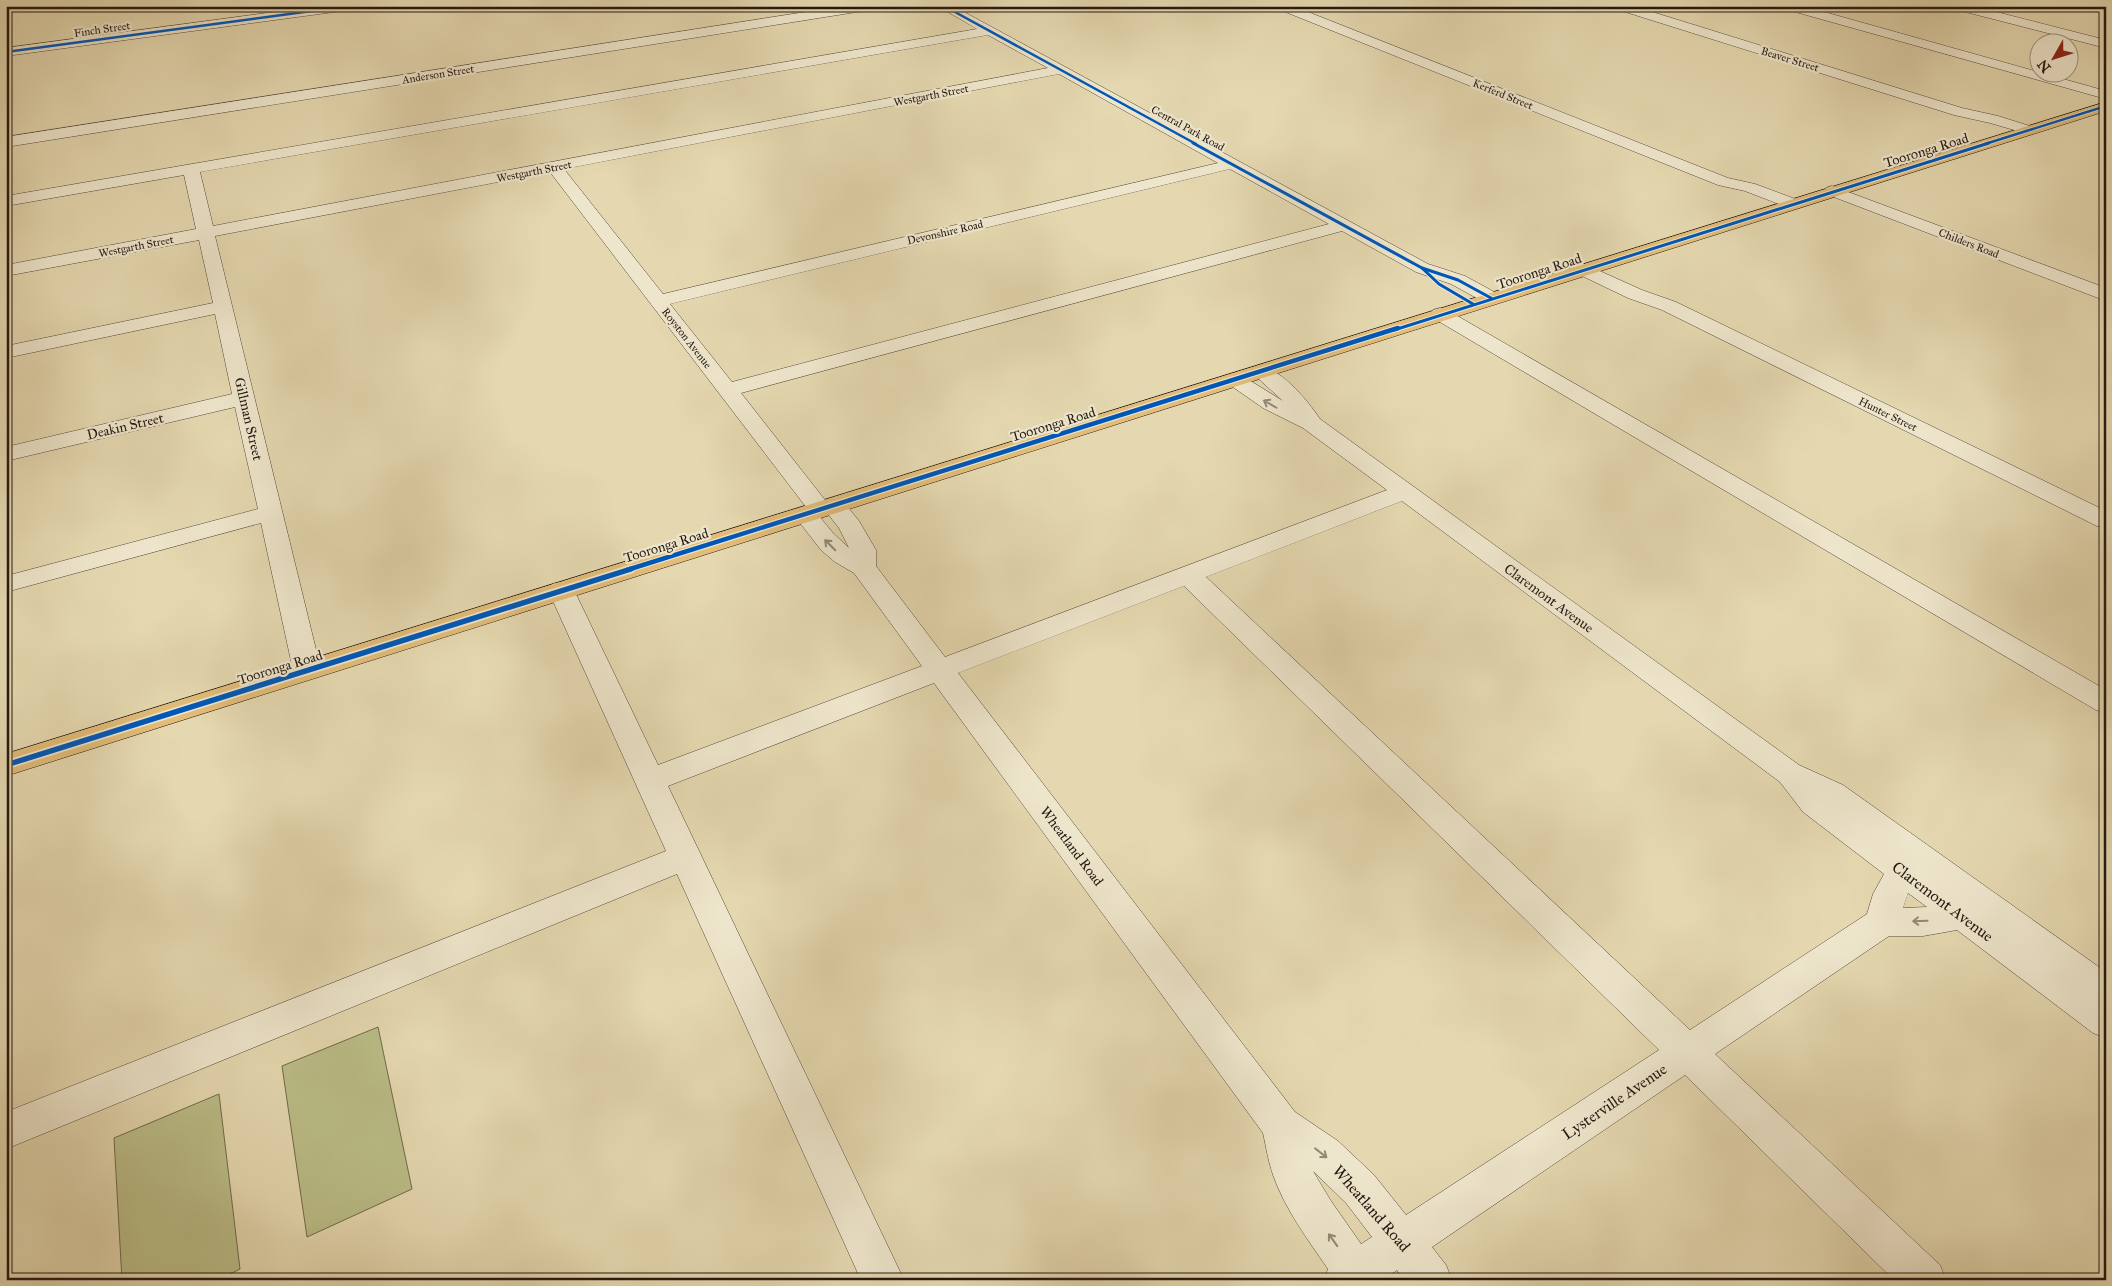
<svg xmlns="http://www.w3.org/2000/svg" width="2112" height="1286" font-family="'IM FELL Great Primer',serif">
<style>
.green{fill:#bbbd87;stroke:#706a4c}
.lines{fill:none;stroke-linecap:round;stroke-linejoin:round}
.minor-casing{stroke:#54483a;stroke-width:1}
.major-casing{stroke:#241812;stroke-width:1}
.minor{fill:#eee6cc;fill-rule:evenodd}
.major{fill:#e2bc78;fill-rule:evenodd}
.cycleway-far3-casing{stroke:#eee6cc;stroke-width:4}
.cycleway-far2-casing{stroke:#eee6cc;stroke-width:5}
.cycleway-far1-casing{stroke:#eee6cc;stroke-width:7}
.cycleway-casing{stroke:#eee6cc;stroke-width:9}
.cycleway-far3{stroke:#0057b8;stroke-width:2.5}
.cycleway-far2{stroke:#0057b8;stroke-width:3}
.cycleway-far1{stroke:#0057b8;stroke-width:4.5}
.cycleway{stroke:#0057b8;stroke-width:5.5}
.oneway{stroke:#938978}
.labels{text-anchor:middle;stroke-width:4.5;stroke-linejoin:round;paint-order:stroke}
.far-street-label{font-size:11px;fill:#241812;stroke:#eee6cc}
.street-label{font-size:14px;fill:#241812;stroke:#eee6cc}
.near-street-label{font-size:16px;fill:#241812;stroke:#eee6cc}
</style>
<rect width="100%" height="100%" fill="#e5d8b0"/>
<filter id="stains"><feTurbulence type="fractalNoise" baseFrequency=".004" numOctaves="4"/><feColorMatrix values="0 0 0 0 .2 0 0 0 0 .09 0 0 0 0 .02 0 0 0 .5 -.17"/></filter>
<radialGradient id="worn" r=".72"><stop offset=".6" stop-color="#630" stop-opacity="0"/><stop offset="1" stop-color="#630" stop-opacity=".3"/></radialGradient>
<g class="green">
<path d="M378,1027L412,1189L307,1237L282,1066Z"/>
<path d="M219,1094L240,1269L218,1280H122L114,1138Z"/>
</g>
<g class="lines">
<defs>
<g id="minor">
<path d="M320,6H355L349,10L6,56V48Z"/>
<path d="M844,6H875L869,10L6,147V137Z"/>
<path d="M938,6H953L1428,264L1465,276L1498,294L1501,298L1498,302L1491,304L1484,302L1451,284L1416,272L1342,231L741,393L825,500L833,498L842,500L859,521L876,550V566L945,657L1387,490L1303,428L1263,408L1227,383L1223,379L1227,375L1234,373L1241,375L1283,401L1250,371L1253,367C1276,361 1308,401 1320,419L1799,765L1843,785L2106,972V1038L2093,1033L1957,930L1923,936H1889L1715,1054L1940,1265L1946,1280H1894L1685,1075L1432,1247L1446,1265L1452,1280H1404L1397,1270L1383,1280H1324L1328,1269C1308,1240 1285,1209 1273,1175C1268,1161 1266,1146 1263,1133L934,683L668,786L904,1280H861L677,874L6,1149V1112L666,851L548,590L552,584L561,582L570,584L574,590L658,765L922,666L854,573L835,562L821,550L793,514L796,509L806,507L550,172L215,236L321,670L317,677L307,679L297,677L293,670L261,523L6,592V576L258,509L235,407L6,461V447L232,394L215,314L6,358V346L213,303L199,240L6,276V265L196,229L184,175L6,206V196L977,29ZM988,35L1048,68L213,226L200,172ZM1059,74L1218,163L663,294L564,169ZM1230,169L1329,224L732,382L670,304ZM1402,501L1780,782L1803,812L1884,874L1873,894L1867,914L1690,1030L1206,577ZM828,514L839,528L849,548L833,533L819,516ZM1184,586L1659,1050L1406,1215L1374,1175L1338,1141L1295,1112L958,673ZM1908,893L1927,907L1903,908ZM1313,1171L1346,1203L1372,1237L1361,1244L1331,1201Z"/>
<path d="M1276,6H1293L1728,178L1755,184L1798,200L1800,204L1798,208L1792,209L1745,191L1718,185L1278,9Z"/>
<path d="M1614,6H1633L1962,108L1998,116L2033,127L2035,130L2033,133L2028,134L1990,123L1954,115L1616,9Z"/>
<path d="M1783,6H1803L2106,91V99L1785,9Z"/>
<path d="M1952,6H1973L2106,40V48L1954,9Z"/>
<path d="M1832,186L2106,288V301L1826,194L1824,191L1826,188Z"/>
<path d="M1582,263L1642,290L1676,302L2106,511V528L2097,526L1662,310L1628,298L1576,273L1573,269L1576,265Z"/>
<path d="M1440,308L1447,310L2106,690V713L2096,710L1433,318L1430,314L1433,310Z"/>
</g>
<path id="major" d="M2106,102V111L6,776V754Z"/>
</defs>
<use href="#minor" class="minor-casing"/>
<use href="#major" class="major-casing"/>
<use href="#minor" class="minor"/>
<use href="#major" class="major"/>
<defs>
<g id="cycleway-far3">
<path d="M944,6L1196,144"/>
<path d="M6,52L349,6"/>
<path d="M1985,144L2106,106"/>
</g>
<g id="cycleway-far2">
<path d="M1193,143L1422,268L1458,280L1491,298"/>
<path d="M1422,268L1439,284L1473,304"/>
<path d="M1394,330L1989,143"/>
</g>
<path id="cycleway-far1" d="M627,570L1398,328"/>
<path id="cycleway" d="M6,765L631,569"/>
</defs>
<use href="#cycleway-far3" class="cycleway-far3-casing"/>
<use href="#cycleway-far2" class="cycleway-far2-casing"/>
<use href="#cycleway-far1" class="cycleway-far1-casing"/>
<use href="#cycleway" class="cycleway-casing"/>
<use href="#cycleway-far3" class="cycleway-far3"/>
<use href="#cycleway-far2" class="cycleway-far2"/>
<use href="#cycleway-far1" class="cycleway-far1"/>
<use href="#cycleway" class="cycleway"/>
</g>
<defs><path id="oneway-shaft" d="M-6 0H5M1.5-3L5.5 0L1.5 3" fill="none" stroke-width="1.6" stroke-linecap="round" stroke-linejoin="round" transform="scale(1.25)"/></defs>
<g class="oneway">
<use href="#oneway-shaft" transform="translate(1270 404) rotate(-150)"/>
<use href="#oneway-shaft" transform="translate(830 545) rotate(-135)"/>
<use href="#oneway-shaft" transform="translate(1920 921) rotate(178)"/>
<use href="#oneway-shaft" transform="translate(1321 1153) rotate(38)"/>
<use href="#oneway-shaft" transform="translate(1333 1240) rotate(-125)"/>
</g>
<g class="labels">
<g class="far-street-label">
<text transform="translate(102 29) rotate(-8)" y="4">Finch Street</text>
<text transform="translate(1790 59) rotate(17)" y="4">Beaver Street</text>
<text transform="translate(438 74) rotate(-9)" y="4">Anderson Street</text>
<text transform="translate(1503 94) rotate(22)" y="4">Kerferd Street</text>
<text transform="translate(931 95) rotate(-11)" y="4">Westgarth Street</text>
<text transform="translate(1188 128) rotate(29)" y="4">Central Park Road</text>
<text transform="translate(534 171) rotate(-11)" y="4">Westgarth Street</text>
<text transform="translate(945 232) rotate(-13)" y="4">Devonshire Road</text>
<text transform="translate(1969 243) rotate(21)" y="4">Childers Road</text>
<text transform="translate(136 246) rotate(-11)" y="4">Westgarth Street</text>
<text transform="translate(687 338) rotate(52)" y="4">Royston Avenue</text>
<text transform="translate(1888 414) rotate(26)" y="4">Hunter Street</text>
</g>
<g class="street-label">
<text transform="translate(1926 150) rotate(-17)" y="5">Tooronga Road</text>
<text transform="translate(1539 271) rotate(-18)" y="5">Tooronga Road</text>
<text transform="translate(249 419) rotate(77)" y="5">Gillman Street</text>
<text transform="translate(1053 424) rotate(-17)" y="5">Tooronga Road</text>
<text transform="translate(125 426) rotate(-13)" y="5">Deakin Street</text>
<text transform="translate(666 545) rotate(-17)" y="5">Tooronga Road</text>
<text transform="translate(1549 598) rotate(36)" y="5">Claremont Avenue</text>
<text transform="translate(280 667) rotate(-17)" y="5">Tooronga Road</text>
<text transform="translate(1072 846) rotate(53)" y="5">Wheatland Road</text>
</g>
<g class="near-street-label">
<text transform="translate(1943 901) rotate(37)" y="6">Claremont Avenue</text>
<text transform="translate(1614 1101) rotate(-34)" y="6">Lysterville Avenue</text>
<text transform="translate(1372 1208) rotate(49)" y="6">Wheatland Road</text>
</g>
</g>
<rect width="2112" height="1286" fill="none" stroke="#e5d8b0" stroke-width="25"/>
<rect x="8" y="8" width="2097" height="1271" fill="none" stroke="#241812" stroke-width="2.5"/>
<rect x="12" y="12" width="2087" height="1261" fill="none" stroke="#241812"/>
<g transform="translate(2054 58) rotate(231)"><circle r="24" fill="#eee6cc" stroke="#9d9482"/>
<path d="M0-4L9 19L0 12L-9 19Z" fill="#8f2418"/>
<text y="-8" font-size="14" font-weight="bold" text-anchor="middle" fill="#241812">N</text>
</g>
<rect width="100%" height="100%" filter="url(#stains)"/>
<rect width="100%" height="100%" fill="url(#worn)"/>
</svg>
